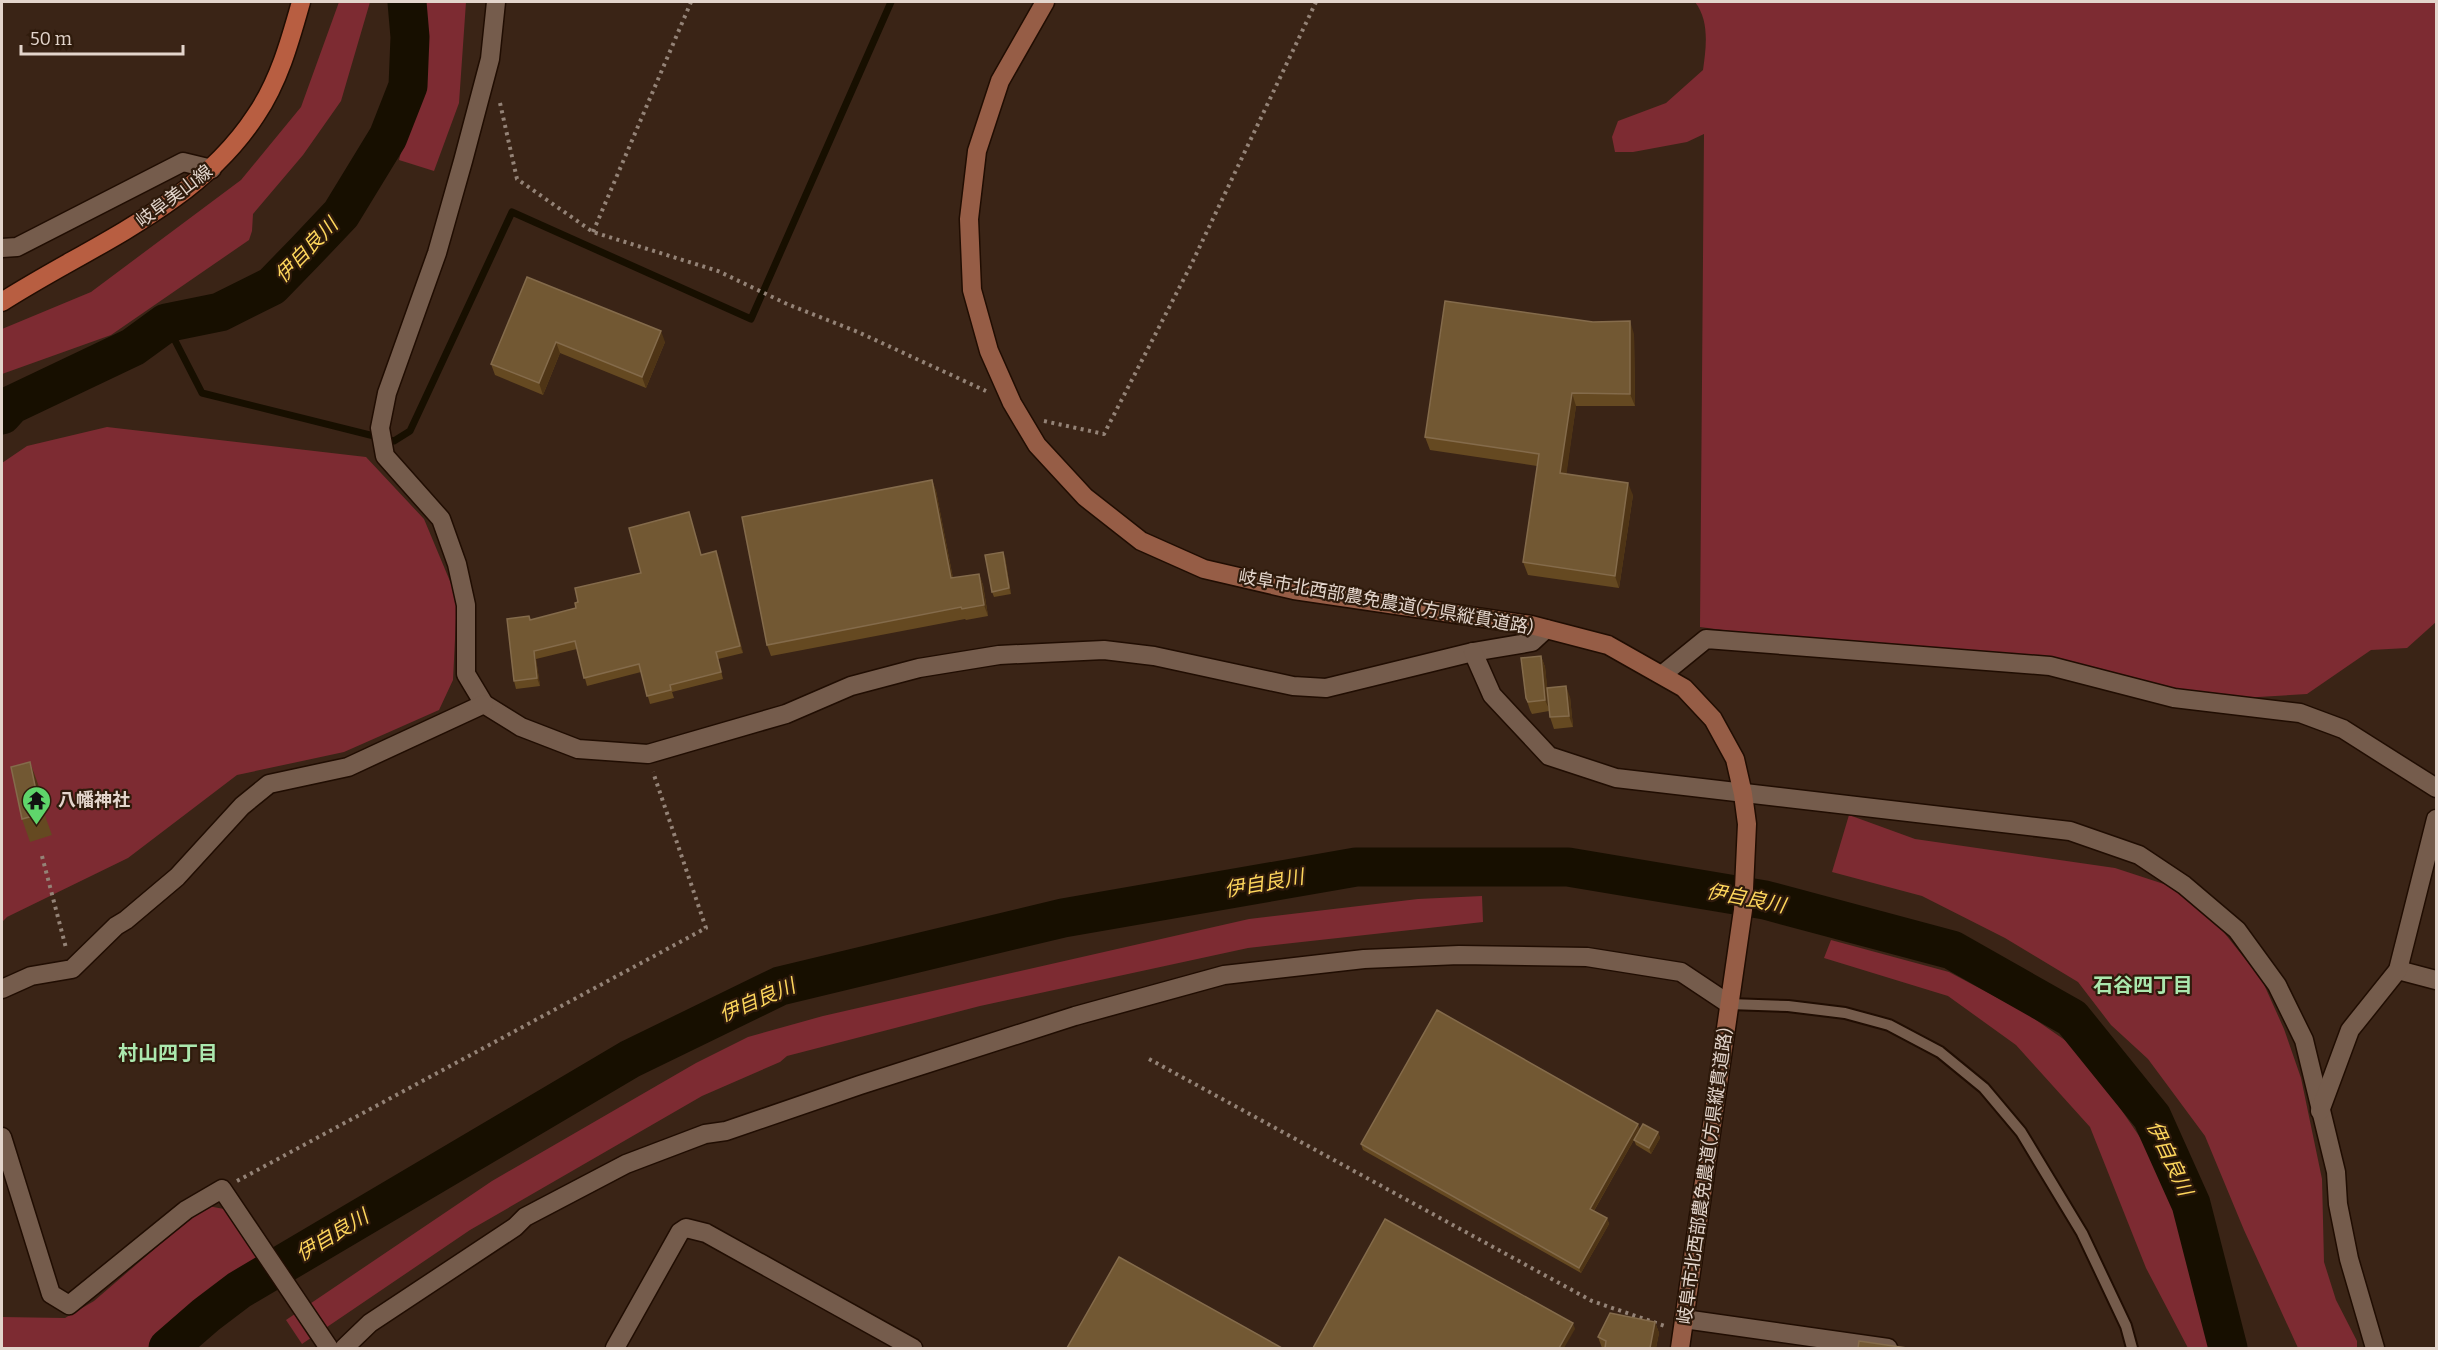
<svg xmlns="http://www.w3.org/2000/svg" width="2438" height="1350" font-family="Bitter,'Noto Sans JP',serif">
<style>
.green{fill:#7d2b32}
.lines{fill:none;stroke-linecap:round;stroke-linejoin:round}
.stream{stroke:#170f00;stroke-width:7}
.river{stroke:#170f00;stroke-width:39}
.lane-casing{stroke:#200d02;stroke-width:14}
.street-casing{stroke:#200d02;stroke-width:21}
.secondary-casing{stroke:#200d02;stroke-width:21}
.primary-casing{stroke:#200d02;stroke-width:21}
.path{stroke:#948377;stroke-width:4;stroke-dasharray:3 4.5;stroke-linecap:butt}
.lane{stroke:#755c4c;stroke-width:10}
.street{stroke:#755c4c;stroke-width:18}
.secondary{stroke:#965d46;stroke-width:18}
.primary{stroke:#b85e41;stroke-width:18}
.wall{fill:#654921}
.shaded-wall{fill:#4e3415}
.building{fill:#725833;stroke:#846b4b;stroke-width:1.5}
.labels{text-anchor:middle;stroke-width:4.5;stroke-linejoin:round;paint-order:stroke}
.street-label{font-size:18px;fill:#e3d5cc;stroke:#2f1b0c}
.poi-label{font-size:18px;font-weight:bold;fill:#e3d5cc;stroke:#2f1b0c;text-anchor:start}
.water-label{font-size:20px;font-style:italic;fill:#fdd65c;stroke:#2f1b0c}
.neighbourhood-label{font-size:20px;font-weight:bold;fill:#abe8ae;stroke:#2f1b0c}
</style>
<rect width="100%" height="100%" fill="#3a2416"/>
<g class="green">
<path d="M339,2H370L341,101L303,155L253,214L252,231L249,240L111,335L2,374V329L91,292L241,180L301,107Z"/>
<path d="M422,2H466L459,103L434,171L399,160L419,81Z"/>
<path d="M1695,2H2436V622L2407,648L2371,650L2307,694L2224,699L1984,664L1700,627L1704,134L1687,142L1633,152H1615L1612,137L1618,121L1666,103L1703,70C1706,48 1710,21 1695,2Z"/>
<path d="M107,427L366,457L424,519L457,598L453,680L439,710L344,752L237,775L128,858L7,917L2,922V463L27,446Z"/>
<path d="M1849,815L1915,839L2115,868L2170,886L2218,925L2262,980L2284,1029L2301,1078L2322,1179L2324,1262L2336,1300L2357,1341V1348H2298L2244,1230L2205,1136L2148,1059L2111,1025L2078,982L2005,938L1922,896L1832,872Z"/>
<path d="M1482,896L1483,922L1248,948L980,1006L787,1056L780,1062L702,1096L470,1230L302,1344L286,1320L492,1181L696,1063L748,1037L823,1016L1249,919L1418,899Z"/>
<path d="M1831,940L1949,972L2026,1013L2082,1052L2169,1180L2235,1348H2188L2146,1268L2090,1127L2016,1045L1948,996L1824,958Z"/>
<path d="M208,1206L224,1209L259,1256L148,1348H2V1317L65,1318L94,1301L188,1220Z"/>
</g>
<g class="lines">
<path class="stream" d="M166,323L202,393L394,441L410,431L512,212L751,319L891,2"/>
<g class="river">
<path d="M2,415L11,405L133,347L166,323L220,312L272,286L305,252L341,214L388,137L408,86L410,37L407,2"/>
<path d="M168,1348L206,1315L239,1290L630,1059L780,986L1063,918L1356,867H1568L1765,900L1952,950L2072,1018L2152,1117L2191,1204L2228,1348"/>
</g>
<defs>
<path id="lane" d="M1729,1004L1788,1006L1845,1013L1889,1025L1940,1052L1984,1088L2021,1132L2082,1233L2126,1326L2132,1348"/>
<g id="street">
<path d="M496,2L490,59L463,161L437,253L387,393L380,428L385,456L441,519L457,564L466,605V674L484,704L521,727L578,749L648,754L786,714L851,686L919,668L999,655L1104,650L1154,656L1293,686L1326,688L1473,652L1532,642L1546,629"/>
<path d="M2,248L17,247L183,162L212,169"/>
<path d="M1473,652L1492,695L1549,756L1616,778L2070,831L2139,855L2184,885L2237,930L2277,985L2304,1040L2336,1172L2338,1204L2349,1259L2375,1348"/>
<path d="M1663,674L1706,639L2050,666L2174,698L2300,713L2343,729L2436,788"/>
<path d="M2398,970L2436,980"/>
<path d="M2,989L31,976L72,969L116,926L126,920L177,877L242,806L269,784L348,767L484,704"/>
<path d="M2320,1111L2350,1030L2398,970L2436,819"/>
<path d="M2,1137L51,1294L69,1305L186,1210L222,1189L329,1348"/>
<path d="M1684,1319L1888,1348"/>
<path d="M344,1348L370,1323L515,1227L525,1217L626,1164L705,1134L726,1131L860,1085L1075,1016L1224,975L1364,959L1459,955L1587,957L1681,972L1729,1004"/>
<path d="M615,1348L680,1232L686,1228L706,1233L913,1348"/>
</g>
<path id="secondary" d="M1045,2L1000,81L977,151L969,219L972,290L989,351L1012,403L1037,445L1085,497L1141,541L1204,569L1294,590L1531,625L1608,645L1684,688L1713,719L1735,759L1743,794L1747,824L1743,910L1680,1348"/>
<path id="primary" d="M2,302C89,246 197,206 256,115C279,81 290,41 301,2"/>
</defs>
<use href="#lane" class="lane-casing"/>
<use href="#street" class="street-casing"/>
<use href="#secondary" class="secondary-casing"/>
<use href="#primary" class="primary-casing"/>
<g class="path">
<path d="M500,103L517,179L593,232L718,271L787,304L858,332L986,391"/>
<path d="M593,232L691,2"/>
<path d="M1044,421L1104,434L1191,265L1316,2"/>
<path d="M42,856L66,948"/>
<path d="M1149,1059L1592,1301L1665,1326"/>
<path d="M237,1181L706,928L653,772"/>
</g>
<use href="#lane" class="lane"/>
<use href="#street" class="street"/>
<use href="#secondary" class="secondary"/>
<use href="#primary" class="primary"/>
</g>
<g class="wall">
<path d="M527,277L665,342L646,388L560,353L543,395L495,375L491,364Z"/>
<path d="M1634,334L1635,406H1576L1566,474L1633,495L1619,588L1528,575L1523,562L1537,466L1430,450L1425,437Z"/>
<path d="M932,480L936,491L953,578L979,574L983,585L988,616L966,620L965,619L771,656L767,645Z"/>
<path d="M689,512L701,555L716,551L743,653L718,659L723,679L672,692L674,698L650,704L641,672L587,686L577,649L536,659L540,686L516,689L514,681L529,616L531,620L576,608L578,602L641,573Z"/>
<path d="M1005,557L1011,594L994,597L992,592Z"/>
<path d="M1541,656L1545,667L1547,688L1570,697L1573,727L1554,729L1550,717L1549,711L1532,714L1530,710L1526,698Z"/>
<path d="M38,784L44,813L52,835L30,842L22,819Z"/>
<path d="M1640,1129L1594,1211L1607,1218L1609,1224L1581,1273L1363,1150L1361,1144Z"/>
<path d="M1658,1132L1660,1138L1651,1154L1636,1145L1634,1140Z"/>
<path d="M1655,1322L1659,1333L1656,1348H1602L1598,1337Z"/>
</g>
<g class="shaded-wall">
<path d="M1630,321L1634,334L1635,406L1630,394Z"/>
<path d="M661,331L665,342L646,388L642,377Z"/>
<path d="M556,342L560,353L543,395L539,383Z"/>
<path d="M1572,393L1576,406L1565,485L1560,473Z"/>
<path d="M932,480L936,491L955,589L951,578Z"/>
<path d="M1628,483L1633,495L1619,588L1615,576Z"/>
<path d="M716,551L719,558L743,653L740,646Z"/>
<path d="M1003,552L1005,557L1011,594L1009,588Z"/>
<path d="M979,574L983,585L988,616L984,605Z"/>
<path d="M534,651L536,659L540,686L537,678Z"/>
<path d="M1541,656L1545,667L1550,711L1545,700Z"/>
<path d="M1566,686L1570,697L1573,727L1569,716Z"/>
<path d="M30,762L38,784L44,813L37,795Z"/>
<path d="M1638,1124L1640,1129L1592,1214L1590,1209Z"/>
<path d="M1658,1132L1660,1138L1651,1154L1649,1148Z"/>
<path d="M1607,1218L1609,1224L1581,1273L1579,1268Z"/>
<path d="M1655,1322L1659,1333L1656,1348H1650Z"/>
<path d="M1573,1323L1575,1329L1564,1348H1559Z"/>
</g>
<g class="building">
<path d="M527,277L661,331L642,377L556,342L539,383L491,364Z"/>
<path d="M1445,301L1593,322L1630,321V394L1572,393L1560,473L1628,483L1615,576L1523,562L1539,454L1425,437Z"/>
<path d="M932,480L951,578L979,574L984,605L962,609L961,607L767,645L742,517Z"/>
<path d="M689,512L701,555L716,551L740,646L716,652L721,672L670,685L671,690L647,696L639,664L584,678L575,641L534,651L537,678L514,681L507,619L529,616L530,620L576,608L575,603L578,602L575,588L641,573L629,528Z"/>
<path d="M1003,552L1009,588L992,592L985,555Z"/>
<path d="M1541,656L1545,700L1528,702L1526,698L1521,658Z"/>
<path d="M1566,686L1569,716L1550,717L1547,688Z"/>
<path d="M30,762L37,795L44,813L22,819L11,767Z"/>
<path d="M1437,1010L1638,1124L1590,1209L1607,1218L1579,1268L1361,1144Z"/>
<path d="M1643,1124L1658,1132L1649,1148L1634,1140Z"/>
<path d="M1385,1219L1573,1323L1559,1348H1313Z"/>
<path d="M1119,1257L1282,1348H1067Z"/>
<path d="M1610,1313L1655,1322L1650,1348H1605L1606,1341L1598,1337Z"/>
<path d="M1859,1341L1907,1348H1858Z"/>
</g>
<defs>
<symbol id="temple-pin" viewBox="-11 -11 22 30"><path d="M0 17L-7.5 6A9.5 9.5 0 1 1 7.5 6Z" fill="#5fd56b" stroke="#2f1b0c"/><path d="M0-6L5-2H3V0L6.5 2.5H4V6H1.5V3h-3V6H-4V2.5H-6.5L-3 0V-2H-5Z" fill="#111"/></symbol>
</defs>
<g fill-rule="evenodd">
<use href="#temple-pin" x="20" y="784" width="33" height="45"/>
</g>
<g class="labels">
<g class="street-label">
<text transform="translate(174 196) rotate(-37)" y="6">岐阜美山線</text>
<text transform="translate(1386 602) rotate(10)" y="6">岐阜市北西部農免農道(方県縦貫道路)</text>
<text transform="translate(1705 1176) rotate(-82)" y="6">岐阜市北西部農免農道(方県縦貫道路)</text>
</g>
<g class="poi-label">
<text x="58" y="806">八幡神社</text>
</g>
<g class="water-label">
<text transform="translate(306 250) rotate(-46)" y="7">伊自良川</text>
<text transform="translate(1264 883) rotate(-10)" y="7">伊自良川</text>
<text transform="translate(1746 898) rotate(11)" y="7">伊自良川</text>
<text transform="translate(757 1000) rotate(-23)" y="7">伊自良川</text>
<text transform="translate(2170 1158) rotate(65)" y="7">伊自良川</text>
<text transform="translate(332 1235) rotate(-31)" y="7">伊自良川</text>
</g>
<g class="neighbourhood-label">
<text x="2143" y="992">石谷四丁目</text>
<text x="168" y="1060">村山四丁目</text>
</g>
</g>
<rect width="2438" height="1350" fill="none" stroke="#e3d5cc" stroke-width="6"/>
<path d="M21 45v9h162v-9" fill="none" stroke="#e3d5cc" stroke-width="3"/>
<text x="30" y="45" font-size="18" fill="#e3d5cc" stroke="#2f1b0c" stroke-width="4.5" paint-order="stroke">50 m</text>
</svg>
